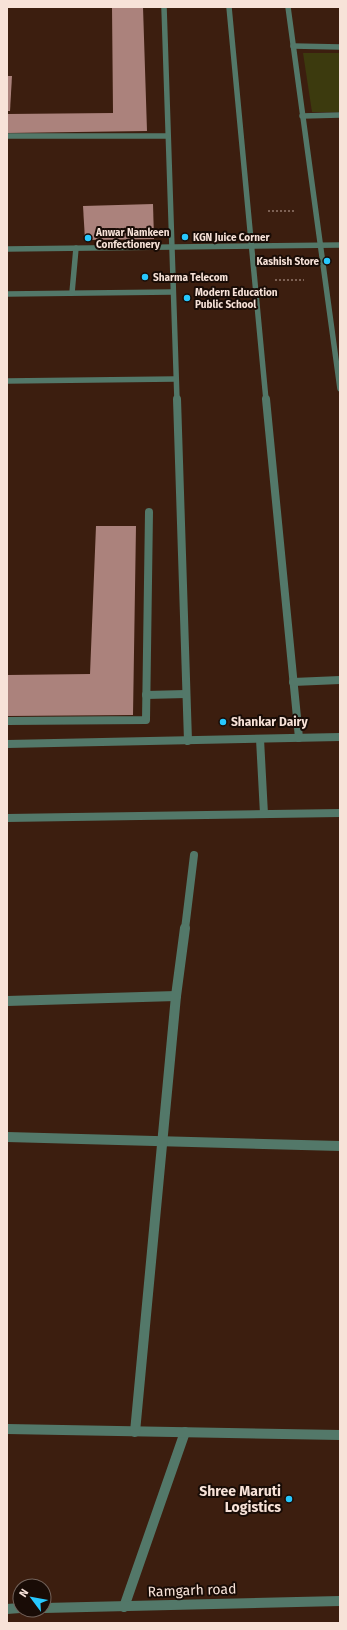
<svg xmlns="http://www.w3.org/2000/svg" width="347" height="1630" font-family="'Fira Sans',sans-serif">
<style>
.green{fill:#3c3a0e}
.building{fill:#ab827c}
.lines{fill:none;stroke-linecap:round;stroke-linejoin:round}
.path{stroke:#92786c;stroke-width:1.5;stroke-dasharray:2 2;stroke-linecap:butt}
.lane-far2{stroke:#537869;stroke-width:5.5}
.lane-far1{stroke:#537869;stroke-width:8}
.lane{stroke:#537869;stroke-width:10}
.street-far2{stroke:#537869;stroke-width:5.5}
.street-far1{stroke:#537869;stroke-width:8}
.street{stroke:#537869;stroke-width:10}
.poi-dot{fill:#27c8fe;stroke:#190c06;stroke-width:1.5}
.labels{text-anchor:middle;stroke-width:4;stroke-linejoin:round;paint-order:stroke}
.far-poi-label{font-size:10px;font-weight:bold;fill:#f7e2d8;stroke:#190c06;text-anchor:start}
.poi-label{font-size:12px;font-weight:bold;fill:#f7e2d8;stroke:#190c06;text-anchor:start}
.near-poi-label{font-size:14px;font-weight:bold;fill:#f7e2d8;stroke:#190c06;text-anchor:end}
.near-street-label{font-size:14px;fill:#f7e2d8;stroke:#190c06}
</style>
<rect width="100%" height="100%" fill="#3c1e0f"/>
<path class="green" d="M303,53H340V112H312Z"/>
<g class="building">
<path d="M112,7H143L147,131L7,133V114L113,113Z"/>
<path d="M7,76H12L10,111H7Z"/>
<path d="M153,204L154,239L85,240L83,206Z"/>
<path d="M96,526H136L133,715L7,716V675L90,674Z"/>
</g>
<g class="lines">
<g class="path">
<path d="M268,211H295"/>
<path d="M275,280H304"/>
</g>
<g class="lane-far2">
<path d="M72,293L76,248"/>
<path d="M7,294L172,292"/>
</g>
<g class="lane-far1">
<path d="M146,695L186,694"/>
<path d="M7,721L146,720L149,512"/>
</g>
<path class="lane" d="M124,1607L185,1432"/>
<g class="street-far2">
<path d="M164,7L177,400"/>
<path d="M229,7L266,400"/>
<path d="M288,7L340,389"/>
<path d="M293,46L340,47"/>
<path d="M302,116L340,115"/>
<path d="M7,136H167"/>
<path d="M7,249L340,245"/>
<path d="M7,381L175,379"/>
</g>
<g class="street-far1">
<path d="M177,399L188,741"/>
<path d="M266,399L299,738"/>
<path d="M293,682L340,680"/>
<path d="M260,739L264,814"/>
<path d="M7,744L340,737"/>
<path d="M7,818L340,813"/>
<path d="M185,929L194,855"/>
</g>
<g class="street">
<path d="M7,1001L176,996"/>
<path d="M7,1137L340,1146"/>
<path d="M7,1429L340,1435"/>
<path d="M135,1432L176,996L185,928"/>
<path d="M44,1608L340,1601"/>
<path d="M7,1609L20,1608"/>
</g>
</g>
<g class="poi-dot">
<circle cx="185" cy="237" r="4"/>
<circle cx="88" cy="238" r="4"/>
<circle cx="327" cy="261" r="4"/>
<circle cx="145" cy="277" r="4"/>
<circle cx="187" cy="298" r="4"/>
<circle cx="223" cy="722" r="4"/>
<circle cx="289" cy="1499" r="4"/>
</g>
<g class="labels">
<g class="far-poi-label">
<text x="96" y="236">Anwar Namkeen<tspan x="96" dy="12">Confectionery</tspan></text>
<text x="193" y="241">KGN Juice Corner</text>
<text x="319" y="265" text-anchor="end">Kashish Store</text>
<text x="153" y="281">Sharma Telecom</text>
<text x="195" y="296">Modern Education<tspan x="195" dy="12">Public School</tspan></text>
</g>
<g class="poi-label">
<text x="231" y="726">Shankar Dairy</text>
</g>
<g class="near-poi-label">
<text x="281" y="1496">Shree Maruti<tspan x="281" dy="16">Logistics</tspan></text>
</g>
<g class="near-street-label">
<text transform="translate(192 1590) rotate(-2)" y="5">Ramgarh road</text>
</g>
</g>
<rect width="347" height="1630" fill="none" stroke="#f7e2d8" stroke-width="16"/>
<g transform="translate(32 1598) rotate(302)"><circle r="19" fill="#190c06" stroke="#72625a"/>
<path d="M0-3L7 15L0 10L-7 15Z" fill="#27c8fe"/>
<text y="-6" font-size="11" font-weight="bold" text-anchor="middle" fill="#f7e2d8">N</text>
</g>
</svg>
